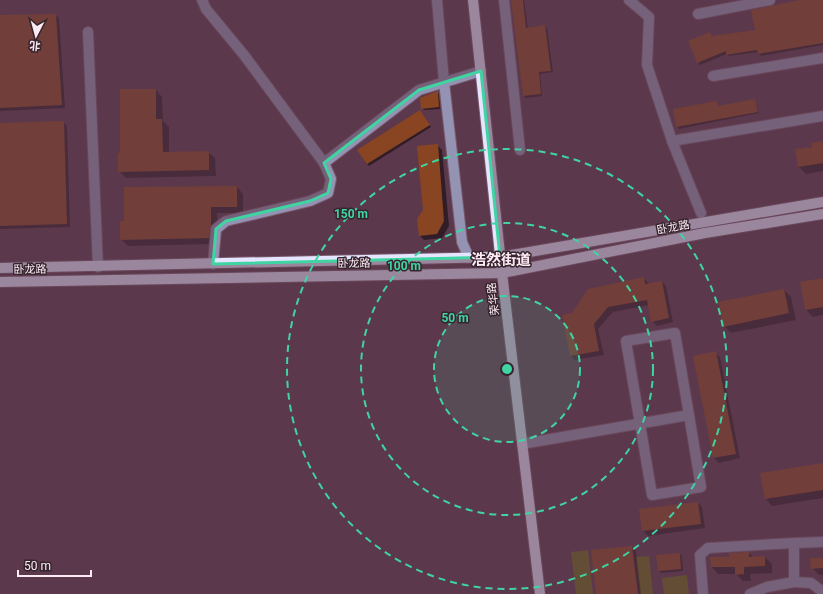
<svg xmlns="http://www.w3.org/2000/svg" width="823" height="594" font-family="Roboto,'Noto Sans SC',sans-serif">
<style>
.green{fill:#6a661a}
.shadow{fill:#0007}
.building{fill:#894522}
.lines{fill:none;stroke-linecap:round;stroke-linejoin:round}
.minor-casing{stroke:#79586a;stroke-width:12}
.major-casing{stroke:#79586a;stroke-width:12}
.minor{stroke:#9493b3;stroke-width:10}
.major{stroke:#e5e5ff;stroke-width:10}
.marked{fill:none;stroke:#3fd4a2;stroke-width:3;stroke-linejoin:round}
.ring{fill:none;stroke:#3fd4a2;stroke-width:2;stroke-dasharray:7 5}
.labels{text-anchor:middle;stroke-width:3;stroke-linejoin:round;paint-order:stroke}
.street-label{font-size:11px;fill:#fdeaf3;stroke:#36252e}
.district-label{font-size:15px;font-weight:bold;fill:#fdeaf3;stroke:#36252e}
.centre{fill:#3fd4a2;stroke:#36252e;stroke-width:2}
.ring-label{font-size:12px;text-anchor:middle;font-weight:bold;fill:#3fd4a2;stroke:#36252e;stroke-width:3;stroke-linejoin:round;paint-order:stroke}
</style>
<rect width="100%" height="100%" fill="#5c384c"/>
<g class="green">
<path d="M588,550L593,594H576L571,552Z"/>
<path d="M649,556L653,594H640L636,557Z"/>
<path d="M687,575L689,594H664L662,578Z"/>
</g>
<g class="shadow">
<path d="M512,0H524L528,29L545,26L547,28L553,72L540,74L542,96L526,98L523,95Z"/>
<path d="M805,0H823V45L761,56L758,52L729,56L727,54L700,65L698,62L710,33L713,37L756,30Z"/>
<path d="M56,15L59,18L65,108L0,111V16Z"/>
<path d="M156,90L162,97L163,121L169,127V152H208L215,158L216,176L126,178L119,171Z"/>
<path d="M437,92L439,94L440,109L424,110L422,108Z"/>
<path d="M755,100L759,113L679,129L677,127L717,102L719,107Z"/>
<path d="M422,113L431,127L369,166L367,164Z"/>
<path d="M63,122L67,126L70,227L0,229V124Z"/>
<path d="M823,142V171L806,174L799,167L796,150L813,147Z"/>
<path d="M437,145L442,150L449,226L442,238L424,240L420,236Z"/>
<path d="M237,187L243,194V213H217L218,232L215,244L128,246L121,239L125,222Z"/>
<path d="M644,278L649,284L662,282L666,286L673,322L657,326L652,321L649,305L613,312L598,329L604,355L575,360L571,356L573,314Z"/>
<path d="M823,279V315L813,317L806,310Z"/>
<path d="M784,290L791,297L796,320L731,333L724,326Z"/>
<path d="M715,353L720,357L740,458L719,463L714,458L694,357Z"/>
<path d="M823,464V498L772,506L766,499L762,474Z"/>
<path d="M698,503L702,507L705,528L648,536L643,531L641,510Z"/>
<path d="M632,547L636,551L641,594H597Z"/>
<path d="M749,553L753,557H765L772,564V573L750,574L751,581H743L736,574H718L712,567L711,558H731Z"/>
<path d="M680,554L682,556L683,571L661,573L659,571Z"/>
<path d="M823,559V575H819L812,568Z"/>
</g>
<g class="building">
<path d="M511,0H523L526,28L545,25L551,71L539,72L541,94L523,96Z"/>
<path d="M799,0H823V43L758,54L757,50L726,55V51L697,63L688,41L710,32L712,36L755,30L751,10Z"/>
<path d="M56,14L62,105L0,108V15Z"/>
<path d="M120,89H156V119H162L163,152L209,151V170L118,172V153H120Z"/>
<path d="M438,91L439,107L421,109L420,98Z"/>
<path d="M755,99L758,112L676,127L673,109L717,101L718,106Z"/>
<path d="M420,110L430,125L367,164L357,150Z"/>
<path d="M64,121L67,224L0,226V123Z"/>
<path d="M823,141V163L798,167L795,149L812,147L811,143Z"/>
<path d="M438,144L444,221L437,234L419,236L417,219L423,210L417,146Z"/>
<path d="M237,186V207H211V225L209,238L120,240V221H124V187Z"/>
<path d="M644,277L645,284L662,281L669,318L651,322L647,300L608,307L594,324L599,351L570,356L562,315L572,313L588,289Z"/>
<path d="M823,278V307L805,310L800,282Z"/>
<path d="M784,289L789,313L723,327L718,302Z"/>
<path d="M716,351L736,454L713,458L693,356Z"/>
<path d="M823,463V490L765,499L760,473Z"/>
<path d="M698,502L701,524L642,531L639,509Z"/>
<path d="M632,546L638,594H596L591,550Z"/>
<path d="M749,552V557L765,556V566L744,567V574L735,575V567H711L710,557H729V553Z"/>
<path d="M680,553L681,569L658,571L656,555Z"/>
<path d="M810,558H823V568L811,569Z"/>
</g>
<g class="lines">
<defs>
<g id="minor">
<path d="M202,0L206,9L244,55L324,163L419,90L481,71"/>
<path d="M437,0L444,82L462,242L469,258"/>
<path d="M504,0L520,150"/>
<path d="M629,0L649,17L647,65L672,141L701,213"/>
<path d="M698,14L770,0"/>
<path d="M88,32L98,267"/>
<path d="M713,76L823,58"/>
<path d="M672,141L823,116"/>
<path d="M213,264L216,229L226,221L310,201L328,193L331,179L324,163"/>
<path d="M522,444L689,415L675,333L626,341L652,495L701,487L689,415"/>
<path d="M794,582L811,583L823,592"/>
<path d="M703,594L700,555L708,548L794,543"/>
<path d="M750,594L767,587L794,582V543L823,542"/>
</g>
<g id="major">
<path d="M473,0L502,273L540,594"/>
<path d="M0,268L500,257L823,202"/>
<path d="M0,282L502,273L705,233L823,214"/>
</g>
</defs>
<use href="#minor" class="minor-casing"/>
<use href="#major" class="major-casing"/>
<use href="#minor" class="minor"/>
<use href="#major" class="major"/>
</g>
<path d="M0 0H823V594H0ZM481,71L500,257L213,264L216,229L226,221L310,201L328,193L331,179L324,163L419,90Z" fill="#5c384c" fill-opacity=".55" fill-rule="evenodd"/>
<path class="marked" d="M481,71L500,257L213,264L216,229L226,221L310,201L328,193L331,179L324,163L419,90Z"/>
<circle cx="507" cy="369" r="73" fill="#3fd4a2" fill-opacity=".12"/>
<g class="ring">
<circle cx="507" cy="369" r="73"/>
<circle cx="507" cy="369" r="146"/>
<circle cx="507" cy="369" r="220"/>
</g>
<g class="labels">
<g class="street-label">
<text transform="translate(673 227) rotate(-11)" y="4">卧龙路</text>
<text transform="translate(354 263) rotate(-1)" y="4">卧龙路</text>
<text transform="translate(30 269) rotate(-1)" y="4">卧龙路</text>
<text transform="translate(493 299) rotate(-97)" y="4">荣华路</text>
</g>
<g class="district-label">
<text x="501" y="265">浩然街道</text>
</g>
</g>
<circle cx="507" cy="369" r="6" class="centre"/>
<g class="ring-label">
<text x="351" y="218">150 m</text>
<text x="404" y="270">100 m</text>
<text x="455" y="322">50 m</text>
</g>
<g transform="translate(36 36) rotate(186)" stroke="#36252e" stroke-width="3" paint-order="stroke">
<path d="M0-3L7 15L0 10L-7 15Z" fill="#fdeaf3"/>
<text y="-6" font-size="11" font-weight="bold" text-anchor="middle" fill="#fdeaf3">北</text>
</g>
<path d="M18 570v6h73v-6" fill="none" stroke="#fdeaf3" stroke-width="2"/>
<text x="24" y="570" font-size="12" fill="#fdeaf3" stroke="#36252e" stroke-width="3" paint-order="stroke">50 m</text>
</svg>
